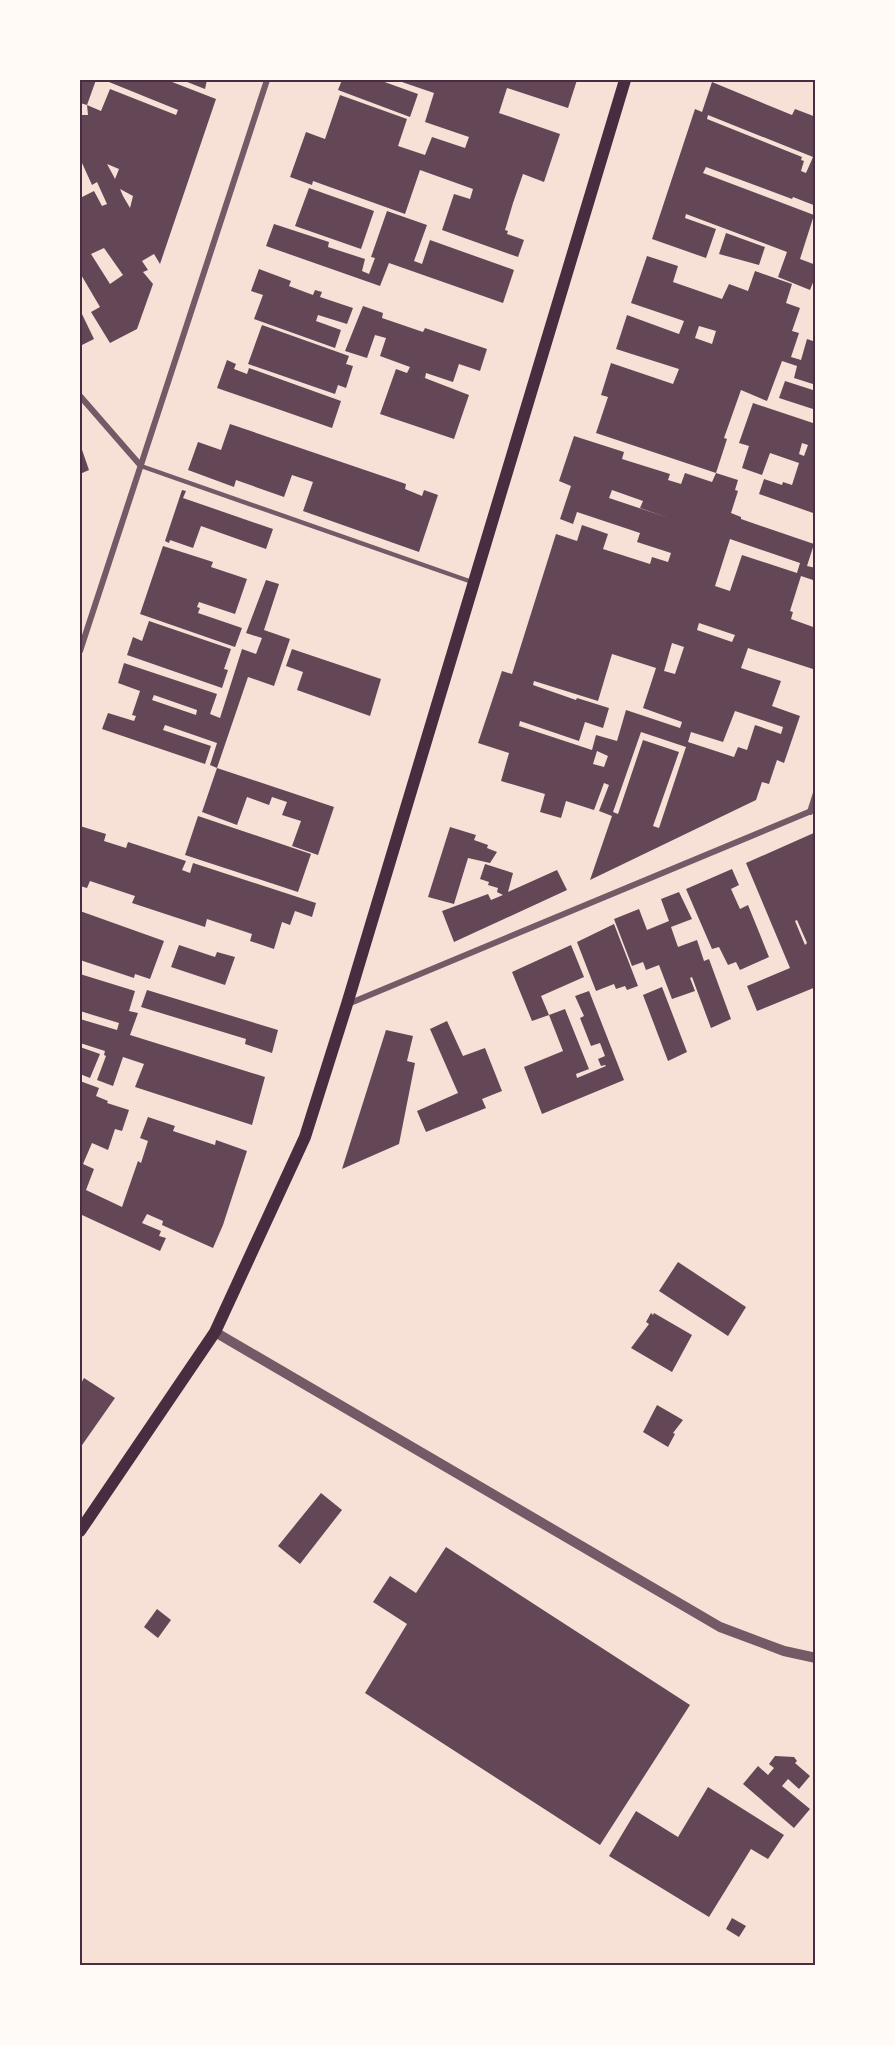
<svg xmlns="http://www.w3.org/2000/svg" width="895" height="2045" font-family="'Roboto Serif',serif">
<style>
.building{fill:#644757;fill-rule:evenodd}
.lines{fill:none;stroke-linecap:round;stroke-linejoin:round}
.service{stroke:#755966;stroke-width:4.5}
.minor{stroke:#755966;stroke-width:6}
.tertiary{stroke:#755966;stroke-width:10}
.secondary{stroke:#4a2c40;stroke-width:12}
.neatline{fill:none;stroke:#4a2c40;stroke-width:2}
</style>
<rect width="100%" height="100%" fill="#f7e1d7"/>
<g class="building">
<path d="M80,80H96L87,105L101,111L110,89L176,115L178,110L104,80H167L216,99L160,264L154,254L142,261L148,270L143,272L153,284L137,329L110,343L91,312L100,307L80,273V198L94,191L102,206L107,204L97,182L92,185L82,163L80,165V115H88L87,105L80,103ZM107,164L119,169L115,179L113,175ZM120,189L133,196L130,208L123,196ZM104,248L123,275L110,284L91,254Z"/>
<path d="M182,80H207L205,89Z"/>
<path d="M342,80H379L418,94L410,117L338,90Z"/>
<path d="M396,80H577L568,108L507,88L499,113L560,134L544,182L523,174L513,203L505,230L508,231L507,234L524,240L518,257L442,230L454,194L470,199L473,189L420,170L405,214L313,181L312,185L290,177L306,132L325,139L340,95L407,119L398,146L425,155L432,137L465,148L469,137L425,122L434,93Z"/>
<path d="M712,82L792,115L795,109L816,117V206L793,197L792,199L706,167L703,173L814,215L800,259L816,265V275L810,290L778,277L787,252L686,214L685,218L716,229L706,258L652,239L695,109L702,112ZM708,115L813,157L806,173L801,171L804,161L801,160L802,157L707,119Z"/>
<path d="M309,188L374,211L361,249L295,226Z"/>
<path d="M387,211L427,225L414,261L422,264L430,240L514,270L503,303L389,263L380,286L266,246L274,224L329,242L328,247L365,259L362,271L369,274L375,258L371,257Z"/>
<path d="M726,233L765,247L759,265L719,254Z"/>
<path d="M647,256L678,266L673,282L722,299L729,284L748,291L755,271L792,284L786,303L800,308L792,331L799,333L791,357L801,360L807,339L816,342V385L794,378L797,366L782,361L767,401L741,390L724,438L727,439L716,473L596,433L608,397L601,395L611,363L673,384L679,369L616,349L627,315L679,334L684,321L631,303ZM699,326L716,331L712,344L695,338Z"/>
<path d="M259,269L291,281L289,286L313,295L315,290L322,292L320,297L353,308L347,324L318,315L316,321L341,330L335,348L254,319L263,295L251,291Z"/>
<path d="M363,306L383,313L382,318L423,332L425,328L487,349L480,371L459,364L453,382L426,373L425,378L417,375L469,395L454,439L380,414L396,369L407,373L410,367L380,356L386,338L375,335L367,358L345,351Z"/>
<path d="M80,310L94,339L80,346Z"/>
<path d="M262,325L349,356L346,364L353,366L346,388L338,385L335,394L248,364Z"/>
<path d="M227,360L236,364L234,369L247,374L249,368L341,401L332,428L217,388Z"/>
<path d="M785,381L816,391V410L779,398Z"/>
<path d="M753,403L816,424V514L759,494L764,479L782,485L783,482L792,485L799,463L770,453L762,475L742,468L749,446L739,443ZM802,443L808,445L804,456L799,454Z"/>
<path d="M230,424L406,484L405,489L422,496L424,490L438,495L419,552L303,511L313,482L292,475L284,497L236,480L234,487L188,470L198,442L221,450Z"/>
<path d="M574,436L624,452L622,459L670,474L668,480L681,484L685,473L712,482L716,473L738,480L735,490L738,491L731,513L741,517V519L814,544L807,566L816,568V581L801,576L790,611L793,612L791,619L816,628V670L748,648L741,668L781,681L772,706L800,716L784,763L777,760L769,784L762,782L756,800L590,880L612,816L599,811L609,785L604,783L594,810L566,801L561,818L540,812L545,794L501,781L509,753L478,743L502,671L512,674L556,534L577,541L582,525L608,534L603,549L650,564L652,557L668,562L671,553L637,542L640,533L577,512L573,524L560,519L571,486L559,481ZM612,490L643,501L640,508L669,518L609,498ZM730,539L800,563L797,573L742,555L730,591L715,586ZM699,623L735,635L732,642L697,630ZM672,643L684,647L675,674L664,671ZM612,654L656,668L643,708L682,722L680,728L626,710L617,741L596,735L592,750L519,726L520,721L579,741L585,722L603,728L609,708L577,698L576,700L533,685L534,681L598,701ZM735,711L783,727L781,734L755,725L747,750L738,747L734,757L688,742L691,732L723,742ZM641,732L686,747L659,828L653,826L679,752L643,740L618,814L613,812ZM597,751L608,756L604,767L593,764Z"/>
<path d="M80,444L89,470L80,474Z"/>
<path d="M182,490L186,491L183,498L273,529L266,549L201,526L193,548L170,540L169,543L165,541Z"/>
<path d="M163,546L213,562L211,567L247,579L235,614L199,602L197,607L200,608L198,613L242,628L235,647L140,614Z"/>
<path d="M266,580L279,584L264,630L290,639L274,686L248,677L217,768L210,765L217,743L165,725L163,730L211,746L205,764L102,729L108,713L134,721L136,716L132,715L140,691L118,683L124,663L217,694L210,714L220,718L242,649L256,654L262,638L246,633ZM154,695L197,710L196,715L152,700Z"/>
<path d="M149,621L231,649L224,669L228,670L222,688L127,655L133,637L142,641Z"/>
<path d="M292,649L381,679L370,716L297,690L303,672L286,666Z"/>
<path d="M217,768L334,807L318,855L292,846L301,821L282,815L287,802L272,797L269,805L247,797L237,825L202,812Z"/>
<path d="M198,816L311,854L298,892L185,855Z"/>
<path d="M80,826L106,834L104,841L126,848L128,842L186,861L182,870L190,873L193,863L316,903L312,917L295,911L290,925L282,922L274,949L250,941L252,934L207,919L205,927L132,903L135,896L90,881L87,888L80,886Z"/>
<path d="M450,827L476,835L474,840L488,845L487,848L497,852L490,863L468,858L454,904L428,897Z"/>
<path d="M816,832V987L757,1011L747,986L790,968L746,863ZM797,920L807,943L805,945L795,921Z"/>
<path d="M485,864L513,873L508,892L557,870L567,890L454,942L442,911L488,894L491,900L503,895L497,892L498,888L488,885L489,882L480,879Z"/>
<path d="M732,869L739,885L731,889L740,909L748,905L769,957L740,970L736,962L728,965L719,947L712,949L686,889Z"/>
<path d="M679,892L692,919L671,927L678,947L697,940L704,961L709,959L731,1019L711,1028L692,977L690,978L695,991L672,999L659,965L646,970L643,962L632,966L614,919L639,909L647,930L669,921L661,899Z"/>
<path d="M80,911L164,941L150,979L135,974L134,978L80,960Z"/>
<path d="M614,924L638,986L627,990L625,986L616,989L614,984L596,991L577,942Z"/>
<path d="M179,945L215,957L217,952L235,957L225,985L171,967Z"/>
<path d="M571,945L584,977L541,996L549,1015L532,1021L512,972Z"/>
<path d="M80,974L135,991L129,1011L138,1013L130,1035L265,1077L252,1125L135,1087L144,1064L123,1057L113,1086L97,1080L106,1056L104,1055L105,1051L80,1043V1019L117,1030L119,1023L80,1011Z"/>
<path d="M662,987L687,1052L668,1061L643,995Z"/>
<path d="M147,990L278,1030L272,1053L245,1044L246,1039L141,1007Z"/>
<path d="M589,991L624,1080L542,1114L524,1067L563,1051L549,1015L565,1009L589,1069L576,1074L577,1078L606,1066L605,1065L601,1066L598,1059L605,1056L600,1043L591,1046L580,1018L584,1016L575,996Z"/>
<path d="M447,1021L463,1056L485,1048L502,1091L482,1099L486,1108L426,1132L417,1111L458,1093L430,1029Z"/>
<path d="M386,1030L413,1036L407,1061L415,1063L399,1144L342,1169Z"/>
<path d="M80,1047L100,1054L90,1078L80,1074Z"/>
<path d="M80,1081L99,1088L96,1096L108,1101L107,1103L129,1110L122,1131L115,1129L108,1150L92,1143L83,1164L94,1169L86,1190L122,1207L138,1161L141,1163L148,1141L140,1138L148,1117L175,1126L173,1131L215,1145L216,1140L247,1151L223,1225L213,1248L162,1225L163,1221L147,1214L142,1223L161,1231L159,1236L166,1238L160,1251L82,1215L80,1220Z"/>
<path d="M678,1262L746,1307L728,1336L659,1291Z"/>
<path d="M651,1313L653,1315L654,1313L692,1335L672,1372L631,1348L649,1324L646,1322Z"/>
<path d="M84,1378L115,1398L80,1448V1385Z"/>
<path d="M657,1405L683,1420L673,1433L675,1434L668,1447L643,1432Z"/>
<path d="M321,1493L342,1510L300,1564L278,1546Z"/>
<path d="M446,1547L690,1705L600,1845L365,1693L407,1624L373,1602L390,1576L416,1593Z"/>
<path d="M157,1609L171,1620L158,1638L144,1627Z"/>
<path d="M775,1756L794,1757L797,1761L795,1763L810,1776L799,1789L788,1779L782,1786L810,1809L794,1828L743,1784L758,1766L768,1775L774,1768L769,1764Z"/>
<path d="M708,1787L784,1835L768,1859L751,1849L709,1917L609,1856L636,1811L678,1837Z"/>
<path d="M732,1918L746,1926L739,1937L726,1929Z"/>
</g>
<g class="lines">
<path class="service" d="M141,466L472,582"/>
<g class="minor">
<path d="M80,396L141,466"/>
<path d="M80,651L267,80"/>
<path d="M810,812L816,793"/>
<path d="M348,1004L816,809"/>
</g>
<path class="tertiary" d="M215,1332L720,1627L784,1651L816,1658"/>
<path class="secondary" d="M80,1531L215,1332L305,1137L347,1004L625,80"/>
</g>
<rect width="895" height="2045" fill="none" stroke="#fffaf5" stroke-width="162"/>
<rect x="81" y="81" width="733" height="1883" class="neatline"/>
</svg>
